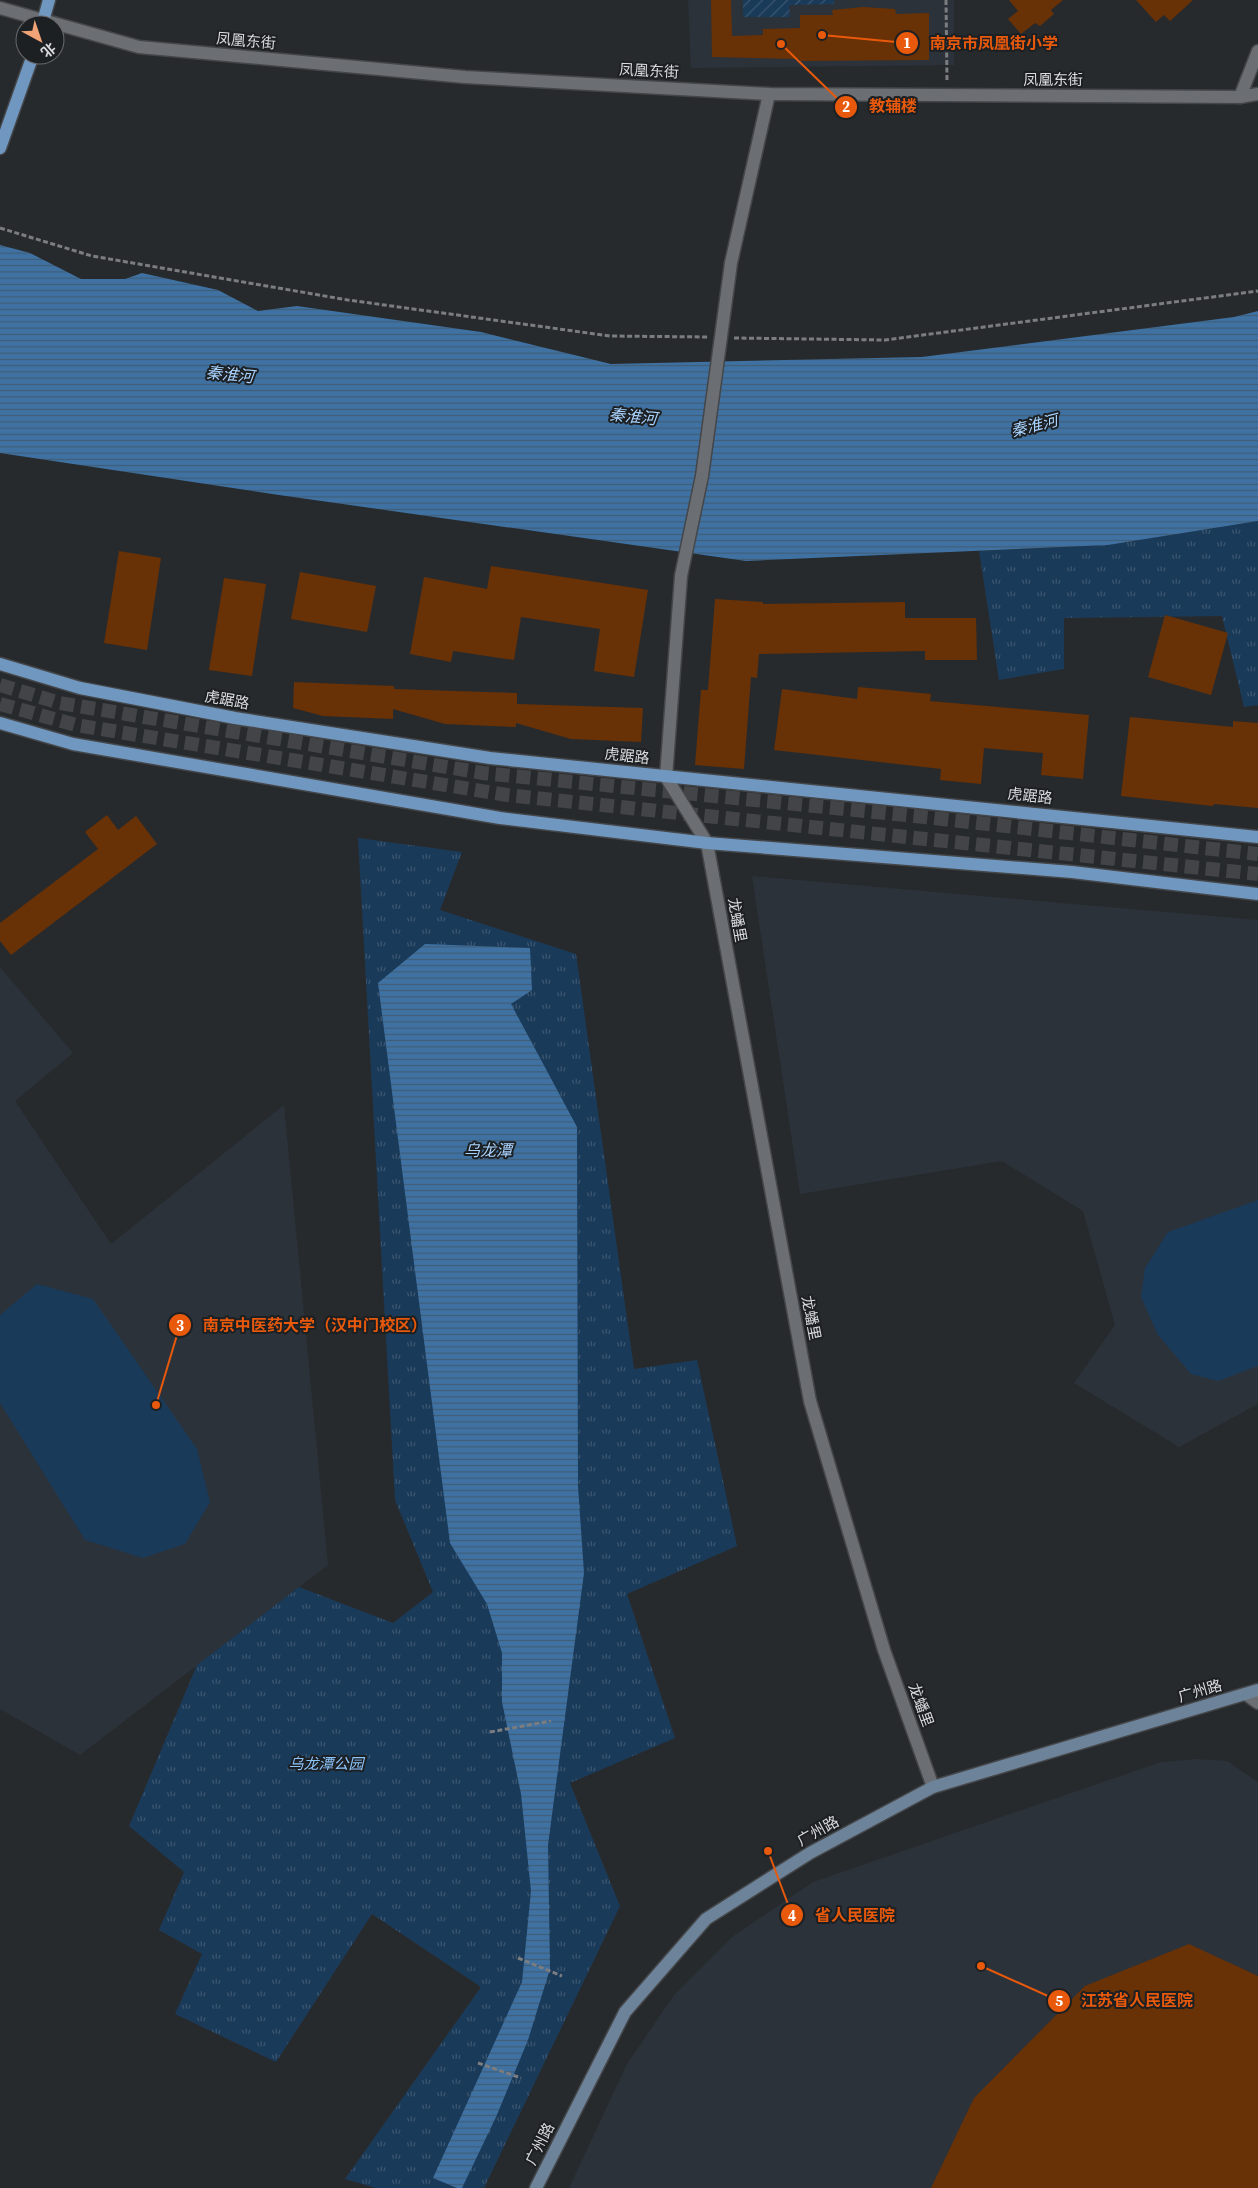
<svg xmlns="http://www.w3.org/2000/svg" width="1258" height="2188" font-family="'Source Serif 4','Noto Sans SC',serif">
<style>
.built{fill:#2b323a}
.grass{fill:url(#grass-tufts)}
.garden{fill:url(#garden-furrows)}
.pitch{fill:#1a3a59}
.water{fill:url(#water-rules)}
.building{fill:#693106}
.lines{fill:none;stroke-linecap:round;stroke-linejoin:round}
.trunk-tunnel{stroke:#424447;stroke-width:14;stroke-dasharray:14 7;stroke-linecap:butt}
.minor-casing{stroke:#444649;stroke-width:15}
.tertiary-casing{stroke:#444649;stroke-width:15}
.secondary-casing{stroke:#444649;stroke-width:15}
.primary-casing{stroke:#444649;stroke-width:15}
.path{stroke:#7b7d80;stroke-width:3;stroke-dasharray:5 2.5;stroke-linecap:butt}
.minor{stroke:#6b6e72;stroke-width:12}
.tertiary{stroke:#6b6e72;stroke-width:12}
.secondary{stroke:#6d8399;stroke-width:12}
.primary{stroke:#6f97bf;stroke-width:12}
.minor-bridge-casing{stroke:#444649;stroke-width:15;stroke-linecap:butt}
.minor-bridge{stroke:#6b6e72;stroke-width:12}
.labels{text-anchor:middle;stroke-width:4;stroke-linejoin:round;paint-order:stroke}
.street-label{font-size:15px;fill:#d8dadc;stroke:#1d2023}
.park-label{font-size:15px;font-style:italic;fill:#8bc3fc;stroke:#1d2023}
.water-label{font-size:16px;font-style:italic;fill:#aad4ff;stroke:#1d2023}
.leader{fill:none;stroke:#e8590c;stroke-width:2}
.callout-dot{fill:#e8590c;stroke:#1d2023;stroke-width:2}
.mark-label{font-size:15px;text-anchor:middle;font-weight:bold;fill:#fff}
.callout-label{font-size:16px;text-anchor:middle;font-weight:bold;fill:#e8590c;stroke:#1d2023;stroke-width:4;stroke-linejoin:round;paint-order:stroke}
</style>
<defs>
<pattern id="grass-tufts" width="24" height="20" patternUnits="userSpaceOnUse" patternTransform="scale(1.25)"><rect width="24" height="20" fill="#1a3a59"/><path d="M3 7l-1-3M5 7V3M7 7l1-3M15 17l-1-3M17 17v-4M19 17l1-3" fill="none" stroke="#3b5670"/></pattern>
<pattern id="garden-furrows" width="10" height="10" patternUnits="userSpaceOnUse" patternTransform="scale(1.25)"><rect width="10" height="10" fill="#1a3a59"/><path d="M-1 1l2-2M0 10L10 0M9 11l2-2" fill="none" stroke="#3b5670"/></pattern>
<pattern id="water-rules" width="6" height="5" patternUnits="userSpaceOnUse" patternTransform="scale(1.25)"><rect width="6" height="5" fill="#3f72a3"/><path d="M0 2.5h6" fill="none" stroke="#405c77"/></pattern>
</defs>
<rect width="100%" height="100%" fill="#272a2d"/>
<g class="built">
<path d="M688,0H954V65L691,68Z"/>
<path d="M752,876L1258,920V1404L1179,1447L1074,1383L1115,1325L1083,1211L1002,1161L800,1194Z"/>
<path d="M0,967L73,1053L15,1101L111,1244L284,1105L328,1565L80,1755L0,1709Z"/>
<path d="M1196,1759L1227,1761L1258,1782V2188H569L627,2064L674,1995L732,1937L813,1882L1161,1762Z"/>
</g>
<g class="grass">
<path d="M1258,521V705L1244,707L1222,616L1064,618V669L999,680L979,551L1108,545Z"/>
<path d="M358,838L462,852L440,910L576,954L634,1369L697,1360L737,1546L627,1594L675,1738L570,1783L620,1906L484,2188H376L345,2179L481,1987L372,1914L276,2062L175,2014L202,1954L159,1930L184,1872L129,1826L197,1665L299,1587L393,1623L433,1592L395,1500Z"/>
</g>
<path class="garden" d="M743,0H834V4L789,5L790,17H743Z"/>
<g class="pitch">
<path d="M1258,1200V1366L1218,1381L1191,1374L1158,1335L1141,1297L1145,1268L1168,1232Z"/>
<path d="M37,1284L93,1299L197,1449L210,1502L185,1544L143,1558L85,1540L0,1403V1315Z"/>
</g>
<g class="water">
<path d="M0,245L30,253L81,279H125L142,273L218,290L258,311L297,306L481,332L611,364L922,357L1234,317L1258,311V521L1108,545L746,561L279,495L0,453Z"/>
<path d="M425,944L530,948L532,990L511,1004L577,1127L578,1486L584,1573L548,1845L550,1969L528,2040L496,2117L462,2188H457L433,2178L522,1982L531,1891L521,1794L502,1702V1653L487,1604L450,1543L378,983Z"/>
</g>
<g class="building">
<path d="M711,0H731L732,36L763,35V29L800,28V15H833L832,10L863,7L895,9L896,14L929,13V60L800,61V59L712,57Z"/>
<path d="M1009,0H1063L1051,10L1054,14L1040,26L1035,23L1021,34L1008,19L1018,11Z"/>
<path d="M1136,0H1193L1170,21L1164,15L1156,22Z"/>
<path d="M119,551L161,558L147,650L104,643Z"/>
<path d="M491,566L648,590L634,677L594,671L600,629L521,617L514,660L453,651L451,662L410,654L424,577L487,589Z"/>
<path d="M300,572L376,586L367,632L291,619Z"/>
<path d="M224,578L266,584L252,676L209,670Z"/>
<path d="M715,599L763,602V604L905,602V618H976L977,660H925V651L759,654L757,678L751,677L744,769L695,765L701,690H708Z"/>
<path d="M1165,615L1228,633L1211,695L1148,677Z"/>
<path d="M294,682L394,686V689L517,693V704L643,708L641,742L571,739L516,723V727L445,724L393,709V719L323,716L293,708Z"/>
<path d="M858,687L931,694L930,701L1089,715L1083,779L1041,775L1043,753L984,748L981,784L940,780L941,769L774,750L782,689L857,699Z"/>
<path d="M1130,717L1233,727V721L1258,723V808L1214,804L1213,806L1121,796Z"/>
<path d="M107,815L118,830L136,816L157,844L11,955L0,941V923L98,849L85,832Z"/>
<path d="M1189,1944L1258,1976V2188H931L974,2098L1085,1986Z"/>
</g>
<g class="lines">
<g class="trunk-tunnel">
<path d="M0,685L60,703L483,773L915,816L1258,854"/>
<path d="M0,704L76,725L507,795L1258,874"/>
</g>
<defs>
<g id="minor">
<path d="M731,263L769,94"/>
<path d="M681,576L666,777L707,843L810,1401L884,1650L933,1787"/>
</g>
<g id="tertiary">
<path d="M0,8L139,47L465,77L769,94L1240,97L1258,94"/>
<path d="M1240,97L1258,51"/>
<path d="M1247,1695L1258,1703"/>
</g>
<path id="secondary" d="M536,2188L625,2012L706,1919L810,1853L933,1787L1258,1690"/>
<g id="primary">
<path d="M42,25L49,0"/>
<path d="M0,148L33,55"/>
<path d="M0,664L80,688L235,718L490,758L1258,837"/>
<path d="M0,723L73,744L500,818L707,843L1072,872L1258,894"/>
</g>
</defs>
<use href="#minor" class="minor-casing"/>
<use href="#tertiary" class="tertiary-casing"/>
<use href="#secondary" class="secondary-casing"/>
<use href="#primary" class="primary-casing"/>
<g class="path">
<path d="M946,0L947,81"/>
<path d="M0,228L92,256L348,300L610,336L708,337"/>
<path d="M734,338L885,340L1258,291"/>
<path d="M490,1732L551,1721"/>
<path d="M518,1958L562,1976"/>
<path d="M478,2063L521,2078"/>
</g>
<use href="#minor" class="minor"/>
<use href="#tertiary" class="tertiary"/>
<use href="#secondary" class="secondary"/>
<use href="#primary" class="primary"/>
<defs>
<path id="minor-bridge" d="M681,576L702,476L731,263"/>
</defs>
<use href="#minor-bridge" class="minor-bridge-casing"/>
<use href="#minor-bridge" class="minor-bridge"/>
</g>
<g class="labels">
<g class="street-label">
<text transform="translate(246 41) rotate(5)" y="5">凤凰东街</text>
<text transform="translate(649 71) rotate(3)" y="5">凤凰东街</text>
<text x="1053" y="85">凤凰东街</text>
<text transform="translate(227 700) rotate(10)" y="5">虎踞路</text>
<text transform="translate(627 756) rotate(6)" y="5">虎踞路</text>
<text transform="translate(1030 796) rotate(6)" y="5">虎踞路</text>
<text transform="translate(737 920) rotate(80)" y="5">龙蟠里</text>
<text transform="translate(811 1318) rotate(79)" y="5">龙蟠里</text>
<text transform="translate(1200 1691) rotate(-16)" y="5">广州路</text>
<text transform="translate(921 1705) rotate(70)" y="5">龙蟠里</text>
<text transform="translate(818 1831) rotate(-29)" y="5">广州路</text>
<text transform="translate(540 2144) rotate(-63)" y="5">广州路</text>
</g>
<g class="park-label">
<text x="326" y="1769">乌龙潭公园</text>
</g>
<g class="water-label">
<text transform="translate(230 374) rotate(6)" y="6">秦淮河</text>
<text transform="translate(633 416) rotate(6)" y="6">秦淮河</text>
<text transform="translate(1034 425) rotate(-14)" y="6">秦淮河</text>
<text x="488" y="1156">乌龙潭</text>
</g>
</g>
<path class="leader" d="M822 35L907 43M781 44L846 107M156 1405L180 1325M768 1851L792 1915M981 1966L1059 2001"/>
<g class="callout-dot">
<circle cx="822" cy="35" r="5"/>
<circle cx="781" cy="44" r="5"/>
<circle cx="156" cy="1405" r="5"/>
<circle cx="768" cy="1851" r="5"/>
<circle cx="981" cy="1966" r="5"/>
<circle cx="907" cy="43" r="12"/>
<circle cx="846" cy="107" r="12"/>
<circle cx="180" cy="1325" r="12"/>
<circle cx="792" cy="1915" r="12"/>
<circle cx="1059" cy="2001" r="12"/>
</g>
<g class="mark-label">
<text x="907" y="48">1</text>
<text x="846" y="112">2</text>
<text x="180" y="1331">3</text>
<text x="792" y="1921">4</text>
<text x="1059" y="2006">5</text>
</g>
<g class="callout-label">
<text x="994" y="49">南京市凤凰街小学</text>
<text x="893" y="112">教辅楼</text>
<text x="315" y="1331">南京中医药大学（汉中门校区）</text>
<text x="855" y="1921">省人民医院</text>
<text x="1137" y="2006">江苏省人民医院</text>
</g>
<g transform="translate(40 40) rotate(140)"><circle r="24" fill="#1d2023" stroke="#686a6d"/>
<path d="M0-4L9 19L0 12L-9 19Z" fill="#efa376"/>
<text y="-8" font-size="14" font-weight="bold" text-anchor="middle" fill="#d8dadc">北</text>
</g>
</svg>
